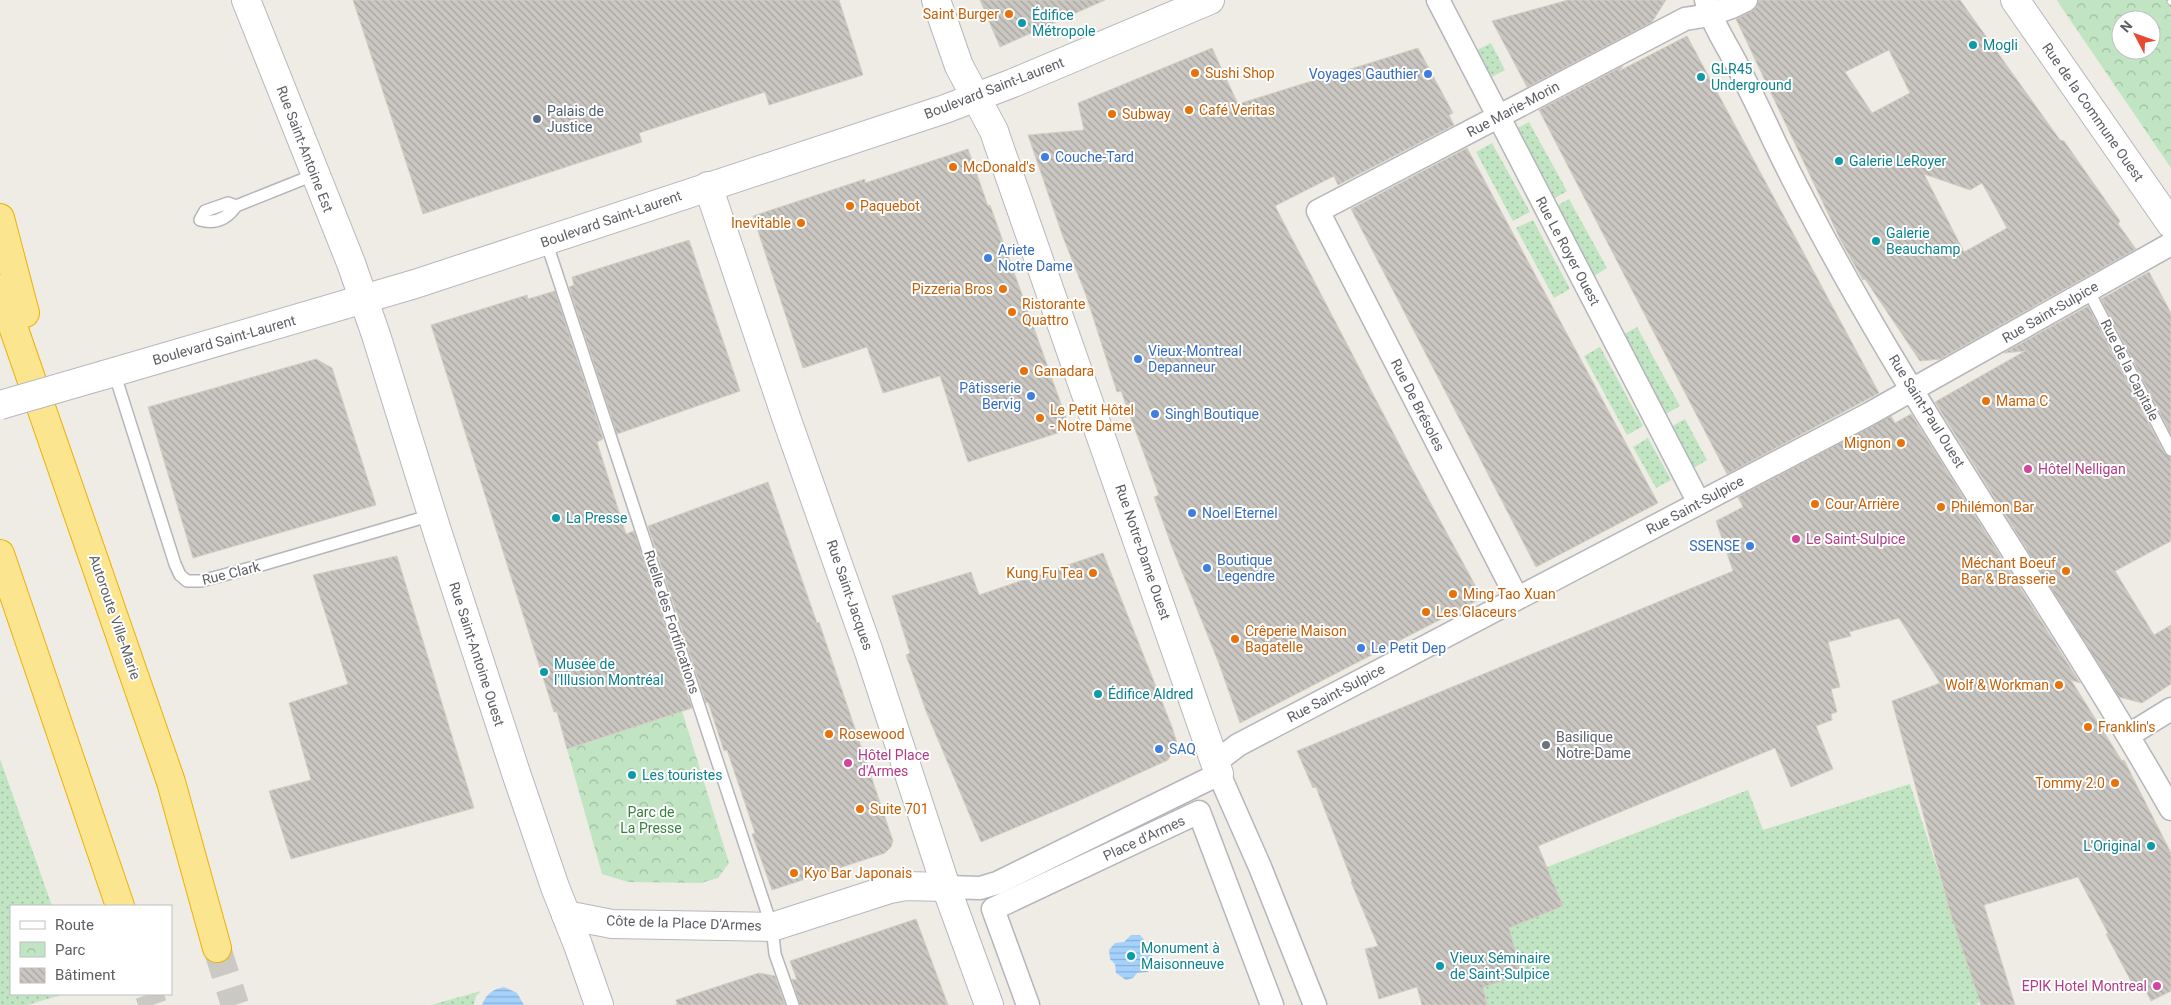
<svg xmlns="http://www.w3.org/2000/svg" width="2171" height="1005" font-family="Roboto,sans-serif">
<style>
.grass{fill:url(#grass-dots)}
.park{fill:url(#park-crowns);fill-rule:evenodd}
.water{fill:url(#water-rules)}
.building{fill:url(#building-back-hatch);stroke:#d3cfc2;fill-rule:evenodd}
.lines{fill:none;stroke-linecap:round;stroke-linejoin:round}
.highway-tunnel{stroke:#cac9c4;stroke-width:28;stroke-dasharray:28 14;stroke-linecap:butt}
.lane-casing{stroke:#b4b6bb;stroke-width:14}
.street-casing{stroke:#b4b6bb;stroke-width:25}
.secondary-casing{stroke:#b5b8be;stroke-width:30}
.highway-casing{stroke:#edb105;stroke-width:30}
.lane{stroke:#fff;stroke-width:11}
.street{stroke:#fff;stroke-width:22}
.secondary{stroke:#fff;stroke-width:28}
.highway{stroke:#fbe58f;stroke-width:28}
.rail-casing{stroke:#b3b3b4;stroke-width:5.5}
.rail{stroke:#fff;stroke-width:4;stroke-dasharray:11;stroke-linecap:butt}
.secondary-bridge-casing{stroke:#b5b8be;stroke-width:30;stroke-linecap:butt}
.secondary-bridge{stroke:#fff;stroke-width:28}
.food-dot{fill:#e8710a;stroke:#fff;stroke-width:2}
.culture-dot{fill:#0f9aa8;stroke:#fff;stroke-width:2}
.shop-dot{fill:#3f7fe0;stroke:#fff;stroke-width:2}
.service-dot{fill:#5c6f8a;stroke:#fff;stroke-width:2}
.hotel-dot{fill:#d1479c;stroke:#fff;stroke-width:2}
.worship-dot{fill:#6b7280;stroke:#fff;stroke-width:2}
.labels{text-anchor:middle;stroke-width:4;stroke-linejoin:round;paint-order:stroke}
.food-label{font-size:14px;fill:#c56008;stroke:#fff;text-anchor:start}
.culture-label{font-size:14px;fill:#0d838f;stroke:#fff;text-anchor:start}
.shop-label{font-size:14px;fill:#366cbe;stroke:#fff;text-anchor:start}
.street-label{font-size:14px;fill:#5c5f64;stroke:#fff}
.service-label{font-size:14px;fill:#4e5e75;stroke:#fff;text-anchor:start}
.hotel-label{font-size:14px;fill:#b23c85;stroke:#fff;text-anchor:start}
.worship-label{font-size:14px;fill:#5b616d;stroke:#fff;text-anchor:start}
.park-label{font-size:14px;fill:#36813e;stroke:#fff}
</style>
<defs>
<pattern id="grass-dots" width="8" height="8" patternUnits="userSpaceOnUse" patternTransform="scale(1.25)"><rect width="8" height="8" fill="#c1e5c3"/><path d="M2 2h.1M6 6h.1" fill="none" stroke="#a0bda2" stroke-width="1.8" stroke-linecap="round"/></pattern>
<pattern id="park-crowns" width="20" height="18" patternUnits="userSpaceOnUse" patternTransform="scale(1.25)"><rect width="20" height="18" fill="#c1e5c3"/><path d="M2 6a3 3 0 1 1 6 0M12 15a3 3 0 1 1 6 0" fill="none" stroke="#a0bda2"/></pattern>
<pattern id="water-rules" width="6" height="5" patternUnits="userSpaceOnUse" patternTransform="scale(1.25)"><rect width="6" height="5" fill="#a5d2fd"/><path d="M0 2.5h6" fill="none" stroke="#8aaed0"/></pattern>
<pattern id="building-back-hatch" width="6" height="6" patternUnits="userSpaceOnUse" patternTransform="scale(1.25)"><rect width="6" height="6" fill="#cac6c1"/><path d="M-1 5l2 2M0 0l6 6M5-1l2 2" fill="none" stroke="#a7a4a0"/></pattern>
</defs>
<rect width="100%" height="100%" fill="#eeece4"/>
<g class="grass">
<path d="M1491,43L1505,70L1490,78L1475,51Z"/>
<path d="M1529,122L1567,191L1550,201L1512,131Z"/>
<path d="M1492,143L1530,212L1513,221L1476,152Z"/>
<path d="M1569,199L1607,268L1591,278L1553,208Z"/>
<path d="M1533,220L1570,289L1554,298L1516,228Z"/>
<path d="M1637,327L1680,406L1664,415L1621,336Z"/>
<path d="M1600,347L1643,426L1627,435L1584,356Z"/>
<path d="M1685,419L1707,460L1692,469L1669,428Z"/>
<path d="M1648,438L1671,480L1656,488L1633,447Z"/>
<path d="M0,759L52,906H11V994H65L27,1005H0Z"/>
<path d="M1910,784L1980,1002L1977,1003L1978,1005H1487L1483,987L1522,975L1509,928L1563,906L1547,867L1748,790L1763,830Z"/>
<path d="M481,991L476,996L474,1005H431Z"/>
</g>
<g class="park">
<path d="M2057,0H2171V168L2062,8ZM2121,20H2151V50H2121Z"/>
<path d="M682,711L729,863L718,878L701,883L628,882L602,874L567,749Z"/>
</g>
<g class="water">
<path d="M1131,935H1140L1146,942V950L1153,956V964L1148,972L1137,973L1133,978L1126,980L1116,973L1115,964L1110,959L1109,950L1115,943L1124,942Z"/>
<path d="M504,987L517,993L524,1005H482C486,994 493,989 504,987Z"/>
</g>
<g class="building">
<path d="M353,0H839L863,75L769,105L765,92L639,133L642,142L423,214Z"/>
<path d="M980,0H1105L1000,47Z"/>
<path d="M1568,0H1666L1652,22L1527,87L1492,21Z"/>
<path d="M1759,0H1960L2060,140L2064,141L2120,221L2118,224L2136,249L1940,359L1920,361L1865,279L1863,280L1841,241L1736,19L1752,11L1757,7ZM1889,50L1910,93L1872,113L1845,72ZM1924,174L1970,190L1982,183L2007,228L1964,252Z"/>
<path d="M1687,36L1879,393L1727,474L1539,110L1623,66L1619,71Z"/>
<path d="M1212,48L1238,104L1418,48L1453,113L1449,115L1454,125L1338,185L1334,176L1275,206L1410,465L1482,598L1240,723L1218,661L1172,547L1154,497L1159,495L1121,391L1117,392L1086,295L1063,237L1028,135L1084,130L1078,103Z"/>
<path d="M1467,148L1658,503L1536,567L1351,209Z"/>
<path d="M968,149L988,206L990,205L1070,429L968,462L940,376L883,393L867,347L803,368L753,216L865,179V183Z"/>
<path d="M689,240L740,391L617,434L569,287L574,285L572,277Z"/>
<path d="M2149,272L2171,313V434L2101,299Z"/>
<path d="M555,291L603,439L597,442L626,534L634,531L692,708L567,749L557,712H554L431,325L527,295L528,299Z"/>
<path d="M2088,306L2164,453L2171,457V541L2115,571L2154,635L2171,625V684L2142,703L2119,697L1935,402L2025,351L2004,353Z"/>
<path d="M316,359L332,368L376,505L193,558L148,407Z"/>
<path d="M1911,414L2080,683L2071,680L2122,761L2124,760L2171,853V991L2151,1001L2141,981L2133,985L2106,934L2108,933L2078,877L1984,905L2015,1005H1981L1951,915L1892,701L1940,683L1899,618L1849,632L1851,636L1828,642L1840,687L1831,689L1837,712L1831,714L1832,720L1816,726L1833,769L1791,787L1775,748L1538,846L1563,906L1509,928L1522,975L1483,987L1487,1005H1422L1417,987L1379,999L1365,949L1378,946L1351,882L1352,881L1316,787L1313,788L1297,751L1733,571L1716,521L1743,507L1738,497L1891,416L1895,423Z"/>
<path d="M768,482L817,623L819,622L893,841L891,847L885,853L772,890L752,834L755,833L727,750L724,751L708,702L706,703L648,526Z"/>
<path d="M1103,553L1172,727L1177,743L1168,760L1076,802L981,842L926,711L906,655L910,653L892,596L971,572L979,595Z"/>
<path d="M397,556L474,808L291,859L269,791L311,780L289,703L348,684L313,575Z"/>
<path d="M916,919L948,1005H800L792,979L797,980L790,961Z"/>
<path d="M759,973L775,976L785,1005H677L676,1000Z"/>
</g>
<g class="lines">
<g class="highway-tunnel">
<path d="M217,948L235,1005"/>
<path d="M149,994L153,1005"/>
</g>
<defs>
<g id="lane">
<path d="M236,206L228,203L205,211L200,220C215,224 227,219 236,206L316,174"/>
<path d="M546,241L761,894L772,927L775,954L793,1005"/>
<path d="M2088,290L2171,450"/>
<path d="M114,372L175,564L180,575L187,581H201L258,566L432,515"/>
</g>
<g id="street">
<path d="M1438,0L1699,503"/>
<path d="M1706,0C1712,23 1725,42 1736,63C1750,90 1763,117 1775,143C1888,376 2043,585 2171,809"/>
<path d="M1517,598L1318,211L1685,19C1708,16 1726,11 1746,0"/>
<path d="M2129,735L2171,709"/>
<path d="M1216,762L1238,745L1869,414L2171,244"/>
<path d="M946,887L980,888L997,883L1219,774L1260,867L1315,1005"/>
<path d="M1028,1005L993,909L1199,812L1272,1005"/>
</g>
<g id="secondary">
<path d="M246,0L351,263L376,335L438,534L516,773L555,887L578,945L599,1005"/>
<path d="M936,0L959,66L994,131L998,143L1219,774"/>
<path d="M2015,0L2171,224"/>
<path d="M708,186L787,420L869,652L946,887L989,1005"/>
<path d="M104,375L415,284L945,109L1013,83L1210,0"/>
<path d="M566,915L612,924L772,927L890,889L906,886L946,887"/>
</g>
<g id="highway">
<path d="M0,218L25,313"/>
<path d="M0,289L171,782L217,948"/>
<path d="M0,554L120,906"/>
</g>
</defs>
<use href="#lane" class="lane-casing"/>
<use href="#street" class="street-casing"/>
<use href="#secondary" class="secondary-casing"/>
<use href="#highway" class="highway-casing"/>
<use href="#lane" class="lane"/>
<use href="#street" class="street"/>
<use href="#secondary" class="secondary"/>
<use href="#highway" class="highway"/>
<defs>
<path id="rail" d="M2169,0L2171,4"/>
</defs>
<use href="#rail" class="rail-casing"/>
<use href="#rail" class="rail"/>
<defs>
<path id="secondary-bridge" d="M0,405L104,375"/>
</defs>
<use href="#secondary-bridge" class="secondary-bridge-casing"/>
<use href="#secondary-bridge" class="secondary-bridge"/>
</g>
<g class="food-dot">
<circle cx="1009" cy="14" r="5"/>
<circle cx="1195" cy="73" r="5"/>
<circle cx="1189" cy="110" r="5"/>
<circle cx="1112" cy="114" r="5"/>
<circle cx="953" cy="167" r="5"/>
<circle cx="850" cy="206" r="5"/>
<circle cx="801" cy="223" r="5"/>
<circle cx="1003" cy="289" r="5"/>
<circle cx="1012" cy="312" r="5"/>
<circle cx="1024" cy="371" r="5"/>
<circle cx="1986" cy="401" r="5"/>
<circle cx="1040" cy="418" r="5"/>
<circle cx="1901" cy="443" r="5"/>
<circle cx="1815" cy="504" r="5"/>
<circle cx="1941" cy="507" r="5"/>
<circle cx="2066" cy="571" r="5"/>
<circle cx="1093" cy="573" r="5"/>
<circle cx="1453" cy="594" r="5"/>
<circle cx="1426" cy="612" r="5"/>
<circle cx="1235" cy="639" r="5"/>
<circle cx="2059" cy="685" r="5"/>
<circle cx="2088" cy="727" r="5"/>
<circle cx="829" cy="734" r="5"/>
<circle cx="2115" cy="783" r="5"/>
<circle cx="860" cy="809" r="5"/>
<circle cx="794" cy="873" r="5"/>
</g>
<g class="culture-dot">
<circle cx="1022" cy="23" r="5"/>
<circle cx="1973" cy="45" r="5"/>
<circle cx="1701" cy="77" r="5"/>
<circle cx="1839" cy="161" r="5"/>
<circle cx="1876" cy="241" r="5"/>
<circle cx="556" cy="518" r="5"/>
<circle cx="544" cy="672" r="5"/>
<circle cx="1098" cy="694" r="5"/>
<circle cx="632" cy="775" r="5"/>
<circle cx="2151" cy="846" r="5"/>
<circle cx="1131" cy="956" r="5"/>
<circle cx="1440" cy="966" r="5"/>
</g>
<g class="shop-dot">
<circle cx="1428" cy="74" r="5"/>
<circle cx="1045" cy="157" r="5"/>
<circle cx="988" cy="258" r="5"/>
<circle cx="1138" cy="359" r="5"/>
<circle cx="1031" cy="396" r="5"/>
<circle cx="1155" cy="414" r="5"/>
<circle cx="1192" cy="513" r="5"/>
<circle cx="1750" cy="546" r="5"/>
<circle cx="1207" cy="568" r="5"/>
<circle cx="1361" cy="648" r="5"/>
<circle cx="1159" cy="749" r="5"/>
</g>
<circle class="service-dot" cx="537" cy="119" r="5"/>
<g class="hotel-dot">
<circle cx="2028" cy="469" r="5"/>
<circle cx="1796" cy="539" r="5"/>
<circle cx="848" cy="763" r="5"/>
<circle cx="2157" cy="986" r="5"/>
</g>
<circle class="worship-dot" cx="1546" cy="745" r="5"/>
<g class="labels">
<g class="food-label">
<text x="999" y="19" text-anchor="end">Saint Burger</text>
<text x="1205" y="78">Sushi Shop</text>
<text x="1199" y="115">Café Veritas</text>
<text x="1122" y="119">Subway</text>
<text x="963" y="172">McDonald's</text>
<text x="860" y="211">Paquebot</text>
<text x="791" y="228" text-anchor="end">Inevitable</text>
<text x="993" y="294" text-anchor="end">Pizzeria Bros</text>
<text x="1022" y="309">Ristorante<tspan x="1022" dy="16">Quattro</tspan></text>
<text x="1034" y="376">Ganadara</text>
<text x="1996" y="406">Mama C</text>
<text x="1050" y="415">Le Petit Hôtel<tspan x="1050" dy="16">- Notre Dame</tspan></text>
<text x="1891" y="448" text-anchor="end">Mignon</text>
<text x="1825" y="509">Cour Arrière</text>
<text x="1951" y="512">Philémon Bar</text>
<text x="2056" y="568" text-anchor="end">Méchant Boeuf<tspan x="2056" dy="16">Bar &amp; Brasserie</tspan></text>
<text x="1083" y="578" text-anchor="end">Kung Fu Tea</text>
<text x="1463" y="599">Ming Tao Xuan</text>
<text x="1436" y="617">Les Glaceurs</text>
<text x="1245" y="636">Crêperie Maison<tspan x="1245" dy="16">Bagatelle</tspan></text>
<text x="2049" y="690" text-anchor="end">Wolf &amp; Workman</text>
<text x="2098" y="732">Franklin's</text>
<text x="839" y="739">Rosewood</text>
<text x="2105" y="788" text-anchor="end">Tommy 2.0</text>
<text x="870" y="814">Suite 701</text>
<text x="804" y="878">Kyo Bar Japonais</text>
</g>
<g class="culture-label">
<text x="1032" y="20">Édifice<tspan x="1032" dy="16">Métropole</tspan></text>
<text x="1983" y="50">Mogli</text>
<text x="1711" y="74">GLR45<tspan x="1711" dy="16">Underground</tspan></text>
<text x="1849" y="166">Galerie LeRoyer</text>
<text x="1886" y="238">Galerie<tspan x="1886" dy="16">Beauchamp</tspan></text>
<text x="566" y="523">La Presse</text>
<text x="554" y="669">Musée de<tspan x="554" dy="16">l'Illusion Montréal</tspan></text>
<text x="1108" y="699">Édifice Aldred</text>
<text x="642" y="780">Les touristes</text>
<text x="2141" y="851" text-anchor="end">L'Original</text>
<text x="1141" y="953">Monument à<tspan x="1141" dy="16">Maisonneuve</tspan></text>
<text x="1450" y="963">Vieux Séminaire<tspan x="1450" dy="16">de Saint-Sulpice</tspan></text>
</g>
<g class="shop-label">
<text x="1418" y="79" text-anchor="end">Voyages Gauthier</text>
<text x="1055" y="162">Couche-Tard</text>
<text x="998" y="255">Ariete<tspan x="998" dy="16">Notre Dame</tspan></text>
<text x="1148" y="356">Vieux-Montreal<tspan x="1148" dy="16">Depanneur</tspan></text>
<text x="1021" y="393" text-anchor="end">Pâtisserie<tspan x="1021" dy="16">Bervig</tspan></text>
<text x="1165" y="419">Singh Boutique</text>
<text x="1202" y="518">Noel Eternel</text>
<text x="1740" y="551" text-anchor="end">SSENSE</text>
<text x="1217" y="565">Boutique<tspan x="1217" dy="16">Legendre</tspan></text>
<text x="1371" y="653">Le Petit Dep</text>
<text x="1169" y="754">SAQ</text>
</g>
<g class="street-label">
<text transform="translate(994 88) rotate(-21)" y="5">Boulevard Saint-Laurent</text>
<text transform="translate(1513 109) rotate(-28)" y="5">Rue Marie-Morin</text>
<text transform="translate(2093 112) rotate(55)" y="5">Rue de la Commune Ouest</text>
<text transform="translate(305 149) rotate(69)" y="5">Rue Saint-Antoine Est</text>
<text transform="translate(611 219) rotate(-19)" y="5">Boulevard Saint-Laurent</text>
<text transform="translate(1568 251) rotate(62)" y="5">Rue Le Royer Ouest</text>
<text transform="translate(2050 312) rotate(-30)" y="5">Rue Saint-Sulpice</text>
<text transform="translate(224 340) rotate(-16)" y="5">Boulevard Saint-Laurent</text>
<text transform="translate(2130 370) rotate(63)" y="5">Rue de la Capitale</text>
<text transform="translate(1418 405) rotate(63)" y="5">Rue De Brésoles</text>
<text transform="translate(1927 411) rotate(58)" y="5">Rue Saint-Paul Ouest</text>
<text transform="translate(1695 505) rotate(-28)" y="5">Rue Saint-Sulpice</text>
<text transform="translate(1143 552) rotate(71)" y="5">Rue Notre-Dame Ouest</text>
<text transform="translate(231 573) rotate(-14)" y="5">Rue Clark</text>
<text transform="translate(850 595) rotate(71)" y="5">Rue Saint-Jacques</text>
<text transform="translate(115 617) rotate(71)" y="5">Autoroute Ville-Marie</text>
<text transform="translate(672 622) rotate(72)" y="5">Ruelle des Fortifications</text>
<text transform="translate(477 654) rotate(72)" y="5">Rue Saint-Antoine Ouest</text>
<text transform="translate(1336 693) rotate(-28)" y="5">Rue Saint-Sulpice</text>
<text transform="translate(1144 838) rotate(-25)" y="5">Place d'Armes</text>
<text transform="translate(684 923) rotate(2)" y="5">Côte de la Place D'Armes</text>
</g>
<g class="service-label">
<text x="547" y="116">Palais de<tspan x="547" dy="16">Justice</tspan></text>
</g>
<g class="hotel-label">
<text x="2038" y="474">Hôtel Nelligan</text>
<text x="1806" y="544">Le Saint-Sulpice</text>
<text x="858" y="760">Hôtel Place<tspan x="858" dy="16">d'Armes</tspan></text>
<text x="2147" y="991" text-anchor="end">EPIK Hotel Montreal</text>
</g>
<g class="worship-label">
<text x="1556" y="742">Basilique<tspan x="1556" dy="16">Notre-Dame</tspan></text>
</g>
<g class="park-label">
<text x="651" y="817">Parc de<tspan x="651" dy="16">La Presse</tspan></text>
</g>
</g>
<rect x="10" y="905" width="162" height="90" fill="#ffffff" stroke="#bebfc1"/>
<rect x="20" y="921" width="25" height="8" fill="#ffffff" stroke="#bebfc1"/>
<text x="55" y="930" font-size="15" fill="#5c5f64">Route</text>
<rect x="20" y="942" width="25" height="15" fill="url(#park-crowns)" stroke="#bebfc1"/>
<text x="55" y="955" font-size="15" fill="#5c5f64">Parc</text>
<rect x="20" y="968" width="25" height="15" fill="url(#building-back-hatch)" stroke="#bebfc1"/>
<text x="55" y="980" font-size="15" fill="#5c5f64">Bâtiment</text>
<g transform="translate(2136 35) rotate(311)"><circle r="24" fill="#ffffff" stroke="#bebfc1"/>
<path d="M0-4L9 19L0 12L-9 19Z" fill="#e64a33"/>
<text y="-8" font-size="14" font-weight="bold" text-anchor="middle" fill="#5c5f64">N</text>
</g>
</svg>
